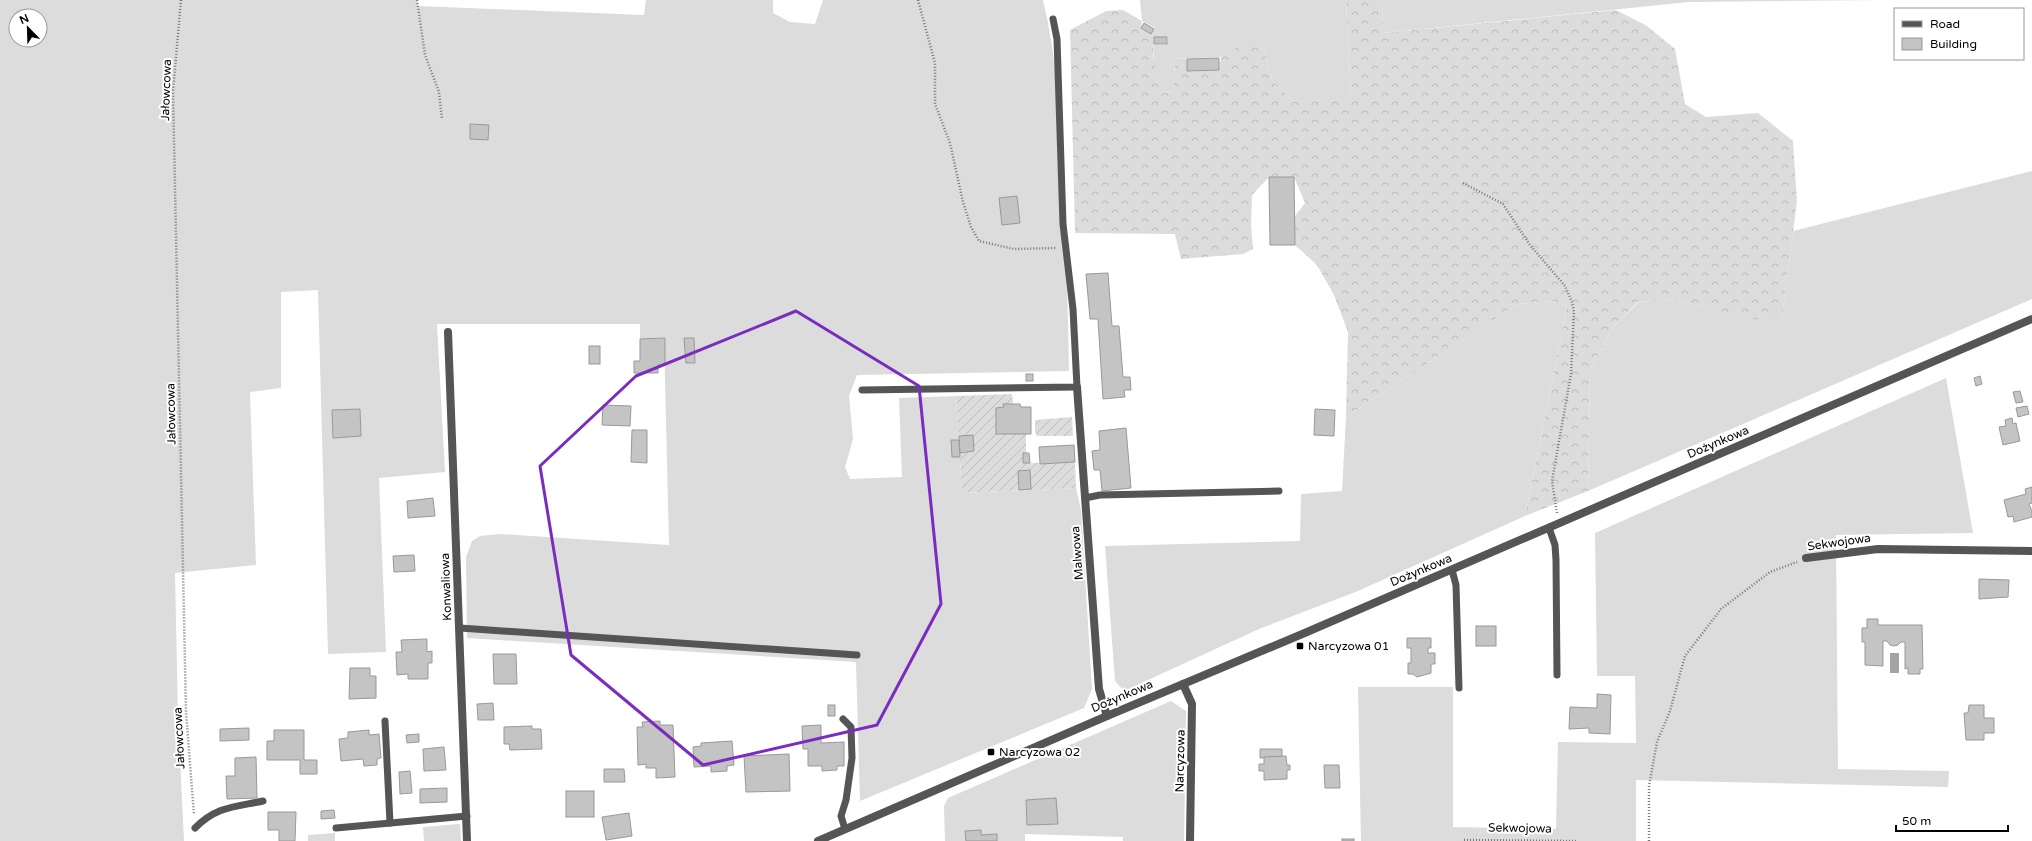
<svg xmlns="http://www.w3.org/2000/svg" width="2032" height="841" font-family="'Varela Round',sans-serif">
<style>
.grass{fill:#dcdcdc;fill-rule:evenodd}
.forest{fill:url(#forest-crowns)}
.garden{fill:url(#garden-furrows)}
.water{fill:#a3a3a3}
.building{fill:#c4c4c4;stroke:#999}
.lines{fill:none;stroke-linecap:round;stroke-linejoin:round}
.path{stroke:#777;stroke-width:2.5;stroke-dasharray:1 2;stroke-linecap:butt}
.service{stroke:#555;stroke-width:7}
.minor{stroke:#555;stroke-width:8}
.tertiary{stroke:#555;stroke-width:8}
.marked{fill:none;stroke:#7b2cbf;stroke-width:3;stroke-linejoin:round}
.poi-dot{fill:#000;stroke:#fff;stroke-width:1.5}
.labels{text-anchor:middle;stroke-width:4;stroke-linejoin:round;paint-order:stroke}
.street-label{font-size:12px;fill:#000;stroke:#fff}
.poi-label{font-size:12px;fill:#000;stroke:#fff;text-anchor:start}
</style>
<defs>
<pattern id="forest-crowns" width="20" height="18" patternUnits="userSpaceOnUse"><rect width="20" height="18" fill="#dcdcdc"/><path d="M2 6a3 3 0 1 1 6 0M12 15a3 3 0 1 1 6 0" fill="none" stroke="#bbb"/></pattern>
<pattern id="garden-furrows" width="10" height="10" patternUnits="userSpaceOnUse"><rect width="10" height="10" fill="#dcdcdc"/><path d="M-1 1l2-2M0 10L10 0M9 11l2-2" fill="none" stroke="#bbb"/></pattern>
</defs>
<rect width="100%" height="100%" fill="#fff"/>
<g class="grass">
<path d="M0,0H417L418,6L644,15L646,0H773V13L790,22L815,24L823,0H1043C1057,58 1060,118 1063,177C1066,242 1068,306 1069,371L857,375L849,396L853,439L845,467L850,479L902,477L899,398L956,396L962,493L1076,488L1081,510L1092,689L1084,708L860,801L856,662L467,638L466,557L472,541L480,536L499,534L669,545L664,338L640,339V324H437L445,472L379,478L386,652L328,654L318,290L281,292V388L250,392L256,565L175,573L178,718L184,841H0ZM16,16H40V40H16Z"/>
<path d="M1140,0H1346L1351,99L1294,102L1272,80L1264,50L1244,44L1221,57L1175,59L1173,92L1163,93L1160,85L1154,78C1156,65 1152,58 1154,45H1167L1168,37H1149L1155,28L1142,21Z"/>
<path d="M1382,0H1887L1689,2L1383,33Z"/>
<path d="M2032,171V299L1588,491L1590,371L1612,328L1639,302L1671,299L1709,308L1782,317L1793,231Z"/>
<path d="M1552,301L1567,306L1525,516L1358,591L1259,629L1124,691L1115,681L1105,546L1300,541L1301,494L1342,491L1346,417L1518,304Z"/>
<path d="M1946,378L1973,533L1836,535L1838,769L1949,771L1948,787L1636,780V841H1361L1358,687H1453V827L1556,829L1558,742L1636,743L1635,676H1597L1595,533Z"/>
<path d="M1171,701L1186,711L1184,841H1123V837L1025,834V841H945L944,806L948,798Z"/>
<path d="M460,824L461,841H424L423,827Z"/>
<path d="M335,833V841H308V835Z"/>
</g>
<path class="forest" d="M1346,0H1382L1383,33L1616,10L1647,26L1675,49L1685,104L1706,117L1758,113L1793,141L1797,201L1782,317L1759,320L1671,299L1638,302L1612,328L1590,371L1588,491L1525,516L1567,306L1552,301L1518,304L1346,417L1348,332L1334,295L1317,265L1295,245L1292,220L1305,203L1294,177H1269L1252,195L1251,226L1253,249L1243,254L1181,259L1175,234L1075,233L1070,30L1106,11L1123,10L1142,21L1141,28L1151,34L1150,37H1154L1153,56L1156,65L1154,78L1160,85L1163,93L1173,92L1175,59H1187V71L1219,70L1221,57L1244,43L1264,50L1272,80L1294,102L1351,98Z"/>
<g class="garden">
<path d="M1012,394L1013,404H1004V407L996,408V434H1026V453H1029L1030,463L1075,462L1076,488L962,493L956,396Z"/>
<path d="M1072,417L1073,436H1037L1035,432V420Z"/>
</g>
<rect class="water" x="1890" y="653" width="9" height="20"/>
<g class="building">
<path d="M1144,23L1154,29L1151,34L1141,28Z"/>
<rect x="1154" y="37" width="13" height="7"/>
<path d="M1219,58V70L1187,71V59Z"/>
<path d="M470,124L489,125L488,140L470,139Z"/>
<path d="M1269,177H1294L1295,245H1270Z"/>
<path d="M1017,196L1020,223L1002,225L999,198Z"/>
<path d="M1108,273L1112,326H1119L1123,377H1130L1131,390H1124L1125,397L1103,399L1098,319H1090L1086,274Z"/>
<path d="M665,338V365H658V373H634V361H640V339Z"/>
<path d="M684,338H694L695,363H686Z"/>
<rect x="589" y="346" width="11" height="18"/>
<rect x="1026" y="374" width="7" height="7"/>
<path d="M1980,376L1982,384L1976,386L1974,378Z"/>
<path d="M2020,391L2023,402L2016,403L2013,392Z"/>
<path d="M1003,404H1020L1021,407H1031V434H996V408L1004,407Z"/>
<path d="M603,405L631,406L630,426L602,425Z"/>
<path d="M2027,406L2029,414L2018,417L2016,408Z"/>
<path d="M360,409L361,436L333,438L332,410Z"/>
<path d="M1315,409L1335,410L1334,436L1314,435Z"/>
<path d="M2012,418L2013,424L2016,423L2020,441L2003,445L1999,427L2006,426L2005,420Z"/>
<path d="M1126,428L1131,488L1102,491L1100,470H1094L1092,451L1100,450L1099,431Z"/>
<path d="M632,430H647V463L631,462Z"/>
<path d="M973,435L974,451L960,453L959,436Z"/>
<path d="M951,440H959L960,457H952Z"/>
<path d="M1074,445L1075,462L1040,464L1039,447Z"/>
<path d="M1023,453H1029L1030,463H1023Z"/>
<path d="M1030,470L1031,489L1019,490L1018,471Z"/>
<path d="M2032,487V503L2029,504L2032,511V517L2014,522L2013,516L2008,517L2004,500L2026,494L2025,489Z"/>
<path d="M433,498L435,516L408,518L407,501Z"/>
<path d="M414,555L415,571L394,572L393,556Z"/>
<path d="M1979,579L2009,580L2008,597L1979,599Z"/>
<path d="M1867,619H1878V625H1922L1923,669H1920V674H1908V668L1905,669V642H1901L1898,645L1894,646L1890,645L1887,641H1883V666L1865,665V642H1862V628H1867Z"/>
<rect x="1476" y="626" width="20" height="20"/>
<path d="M1407,638H1431V648H1428V653H1435V664H1431V673L1417,677L1413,674H1408V663H1411V648H1407Z"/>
<path d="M427,639V652L432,651V663H428V679H408V674L397,675L396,652H402L401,640Z"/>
<path d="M493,654H516L517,684H494Z"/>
<path d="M350,668H370V676H376V698L349,699Z"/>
<path d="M1597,694L1611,695L1610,734L1589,733V728L1569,729L1570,707L1597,708Z"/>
<path d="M493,703L494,720H478L477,704Z"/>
<rect x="828" y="705" width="7" height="11"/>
<path d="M1969,705H1984V718H1994V733H1984V740H1966L1964,713H1968Z"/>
<path d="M660,721V725H673L675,777L656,778V768H646V764L638,765L637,727H643L642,722Z"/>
<path d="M821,725V743L844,742V766H837V770L822,771V766H808V749H803L802,726Z"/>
<path d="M532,726V729H541L542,749L510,750L509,744H504V727Z"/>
<path d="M249,728V740L220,741V729Z"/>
<path d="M274,730H304V760H317V774H300V760H267V741H274Z"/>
<path d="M369,730V735L379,734L381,758L377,759V765L364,766L363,759L341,761L339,739L348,738V732Z"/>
<path d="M419,734V742L407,743L406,735Z"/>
<path d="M732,741L734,765L727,766V771L711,772V766L694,767L693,747L701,746V743Z"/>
<path d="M444,747L446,770L424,771L423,749Z"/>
<path d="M1260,749H1282V757L1260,758Z"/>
<path d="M789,754L790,791L746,792L744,756Z"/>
<path d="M1286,756L1287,765H1290V770H1287V779L1264,780V771H1259V764H1264V757Z"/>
<path d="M256,757L257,798L227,799L226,776H235V758Z"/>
<path d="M1324,765H1339L1340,788H1325Z"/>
<path d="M604,769H624L625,782H604Z"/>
<path d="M410,771L412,793L400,794L399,772Z"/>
<path d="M447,788V802L420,803V789Z"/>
<rect x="566" y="791" width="28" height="26"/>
<path d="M1056,798L1058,824L1027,825L1026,800Z"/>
<path d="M334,810L335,818L321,819V811Z"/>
<path d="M268,812H296L295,841H279V830H268Z"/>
<path d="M629,813L632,836L606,840L602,817Z"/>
<path d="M981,830V835L997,834V841H966L965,831Z"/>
<rect x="1342" y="839" width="12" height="2"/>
</g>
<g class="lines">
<g class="path">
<path d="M181,0L173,92L186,712L194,815"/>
<path d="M417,0L425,55L439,92L442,119"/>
<path d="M918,0L935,63V104L950,143L963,202L971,227L979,241L1014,249L1056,248"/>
<path d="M1463,183L1503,204L1530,245L1565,286L1572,302L1574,312L1571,374L1552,481L1557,513"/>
<path d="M1464,840L1576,841"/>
<path d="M1649,841V786L1657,742L1670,711L1685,656L1721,609L1770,572L1797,562"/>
</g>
<g class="service">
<path d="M862,390L1077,387L1073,309L1063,224L1057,39L1053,19"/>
<path d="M1085,498L1100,495L1279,491"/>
<path d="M1549,528L1555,545L1556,560L1557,675"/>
<path d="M1452,570L1456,585L1459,688"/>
<path d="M460,628L857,655"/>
<path d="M843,719L851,727L852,758L846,800L841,816L845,829"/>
<path d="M385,721L390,823"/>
<path d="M195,828C217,806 235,807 263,801"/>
<path d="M336,828L467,816"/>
</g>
<g class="minor">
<path d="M448,332L467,841"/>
<path d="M1077,387L1099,689L1107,716"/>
<path d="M1806,558L1878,549L2032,551"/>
<path d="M1183,684L1192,704L1190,841"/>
</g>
<path class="tertiary" d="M818,841L1107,716L1307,632L2032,319"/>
</g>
<path class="marked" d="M796,311L919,386L941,604L877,725L703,765L571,655L540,466L636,376Z"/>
<g class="poi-dot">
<rect x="1296" y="642" width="8" height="8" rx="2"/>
<rect x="987" y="748" width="8" height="8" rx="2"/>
</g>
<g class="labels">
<g class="street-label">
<text transform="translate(166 90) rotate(-88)" y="4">Jałowcowa</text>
<text transform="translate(171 414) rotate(-91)" y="4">Jałowcowa</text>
<text transform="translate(1718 442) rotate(-23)" y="4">Dożynkowa</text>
<text transform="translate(1839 542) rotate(-8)" y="4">Sekwojowa</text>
<text transform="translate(1077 553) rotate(-94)" y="4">Malwowa</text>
<text transform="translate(1421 570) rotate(-23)" y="4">Dożynkowa</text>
<text transform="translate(446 587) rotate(-92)" y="4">Konwaliowa</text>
<text transform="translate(1122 696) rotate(-23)" y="4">Dożynkowa</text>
<text transform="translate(179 738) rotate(-93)" y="4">Jałowcowa</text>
<text transform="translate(1180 761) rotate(-89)" y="4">Narcyzowa</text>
<text transform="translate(1520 828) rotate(1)" y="4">Sekwojowa</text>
</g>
<g class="poi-label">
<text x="1308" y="650">Narcyzowa 01</text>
<text x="999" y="756">Narcyzowa 02</text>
</g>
</g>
<rect x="1894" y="8" width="130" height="52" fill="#ffffff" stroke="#999999"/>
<rect x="1902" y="21" width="20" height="6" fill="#555555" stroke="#999999"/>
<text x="1930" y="28" font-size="12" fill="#000000">Road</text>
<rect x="1902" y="38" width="20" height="12" fill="#c4c4c4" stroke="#999999"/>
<text x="1930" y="48" font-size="12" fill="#000000">Building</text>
<g transform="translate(28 28) rotate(337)"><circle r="19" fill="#ffffff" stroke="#999999"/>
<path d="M0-3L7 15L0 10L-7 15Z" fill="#000000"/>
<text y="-6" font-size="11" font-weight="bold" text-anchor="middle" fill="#000000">N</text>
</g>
<path d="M1896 825v6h112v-6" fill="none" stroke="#000000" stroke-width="2"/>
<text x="1902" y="825" font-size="12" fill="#000000" stroke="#ffffff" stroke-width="3" paint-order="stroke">50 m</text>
</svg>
